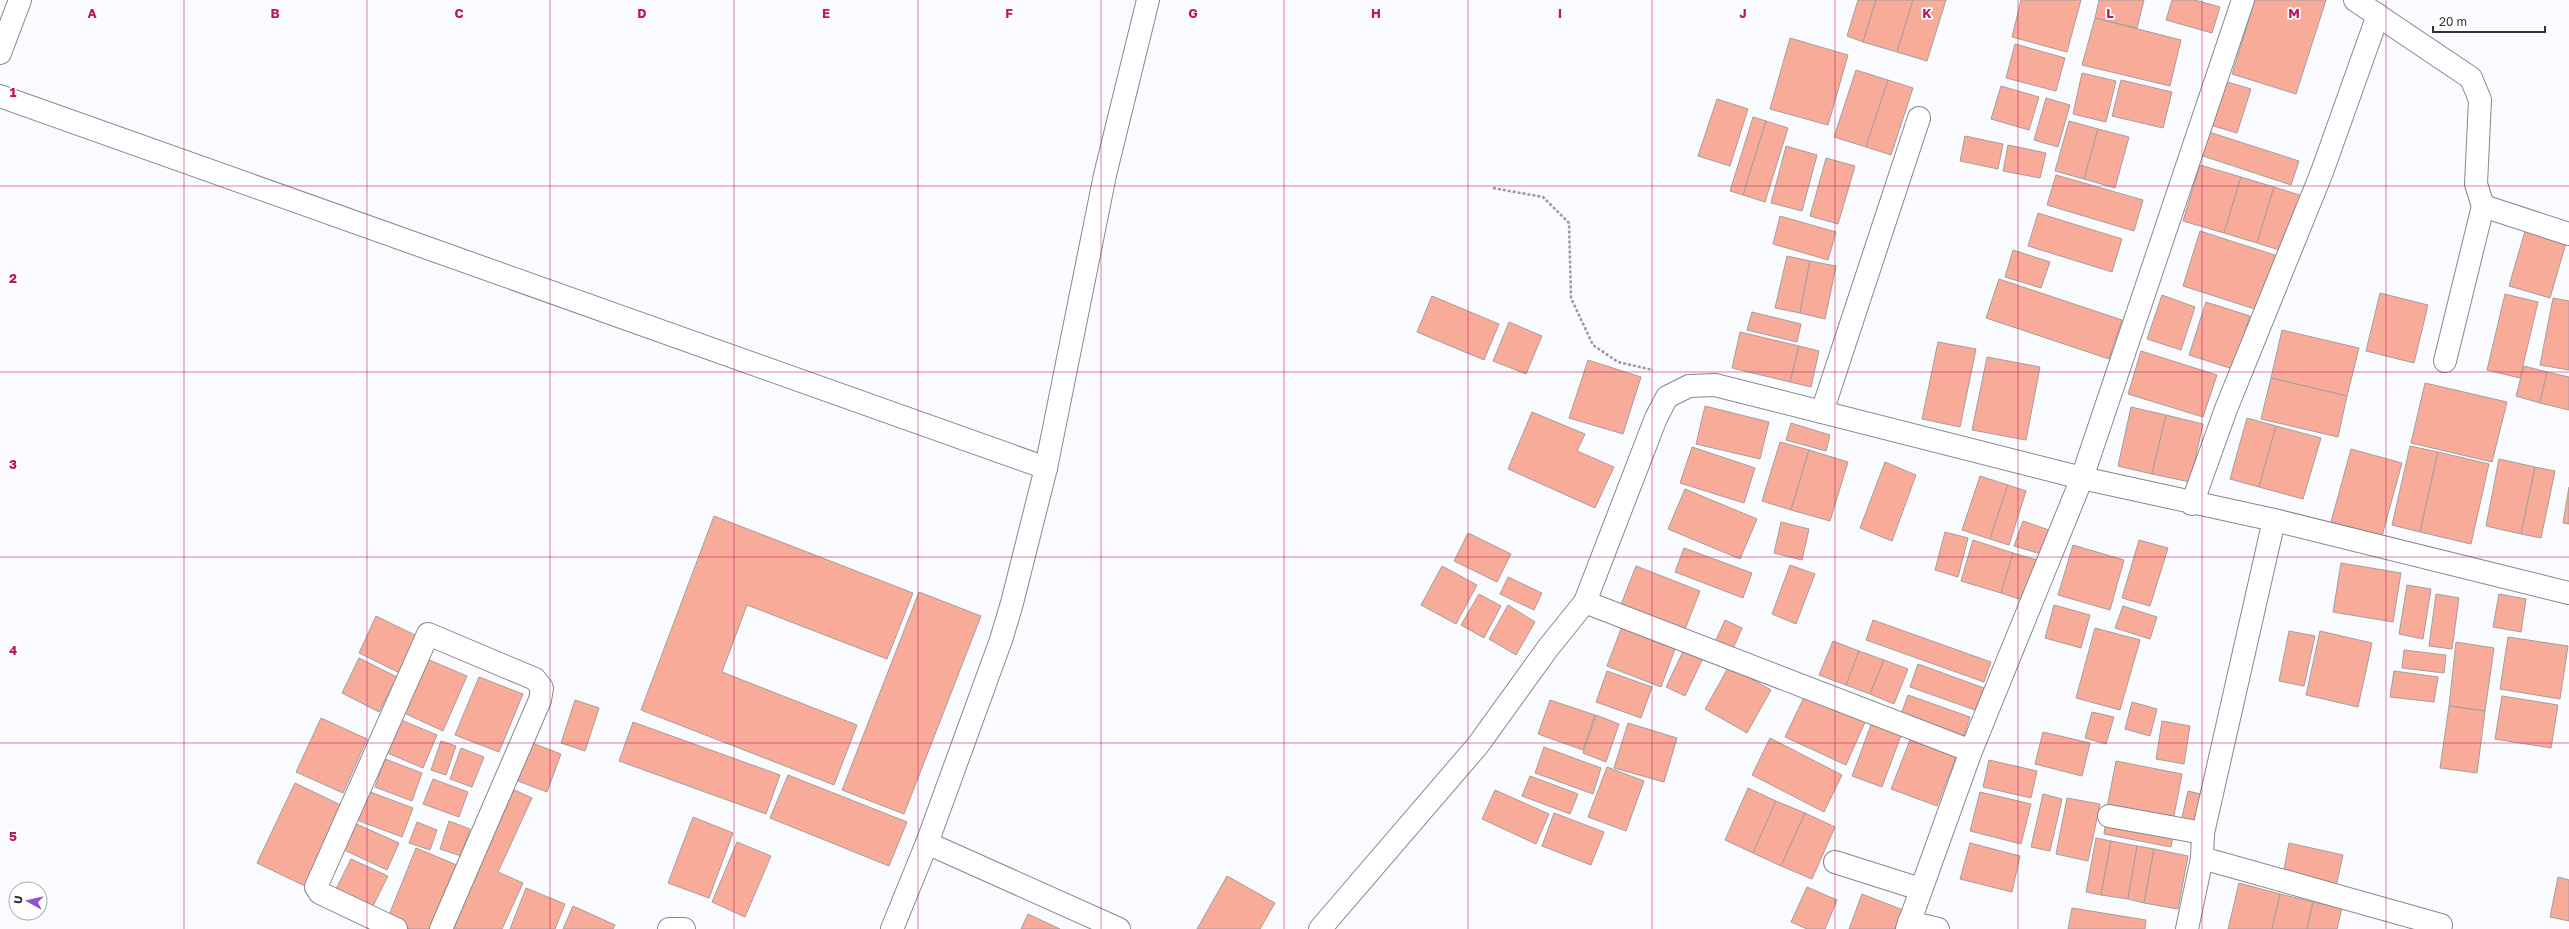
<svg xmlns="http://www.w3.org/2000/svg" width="2569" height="929" font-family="'Golos Text',sans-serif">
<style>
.building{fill:#f9ab9a;stroke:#a69d9b}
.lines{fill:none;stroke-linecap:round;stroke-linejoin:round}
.street-casing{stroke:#86888f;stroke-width:24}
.path{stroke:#999a9d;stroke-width:2.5;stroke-dasharray:3 2;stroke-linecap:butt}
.street{stroke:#fff;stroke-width:22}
.grid{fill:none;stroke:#c2185b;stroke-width:1;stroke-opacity:0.55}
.grid-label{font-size:13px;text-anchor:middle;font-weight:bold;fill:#c2185b;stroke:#fff;stroke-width:3.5;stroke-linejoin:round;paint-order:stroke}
</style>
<rect width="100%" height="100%" fill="#fafbfe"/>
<g class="building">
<path d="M1858,0H1876L1863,42L1847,36Z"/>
<path d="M1876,0H1913L1897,52L1863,42Z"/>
<path d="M1913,0H1946L1927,61L1897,52Z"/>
<path d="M2021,0H2081L2067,52L2012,37Z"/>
<path d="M2099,0H2144L2137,28L2095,18Z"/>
<path d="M2172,0H2195L2220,7L2212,33L2166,20Z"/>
<path d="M2255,0H2326L2296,94L2232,74Z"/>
<path d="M2095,18L2181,40L2170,86L2082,65Z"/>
<path d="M1790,38L1848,55L1828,125L1770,109Z"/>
<path d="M2015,44L2065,58L2056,91L2006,78Z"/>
<path d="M1856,70L1888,80L1866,147L1834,137Z"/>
<path d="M2082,73L2116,81L2106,122L2073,114Z"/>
<path d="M1888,80L1913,88L1891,155L1866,147Z"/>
<path d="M2121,80L2172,92L2163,128L2112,116Z"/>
<path d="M2221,80L2251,89L2237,133L2207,124Z"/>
<path d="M2001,86L2039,97L2029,130L1991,119Z"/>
<path d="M2046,98L2070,105L2058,147L2034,140Z"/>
<path d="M1717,99L1748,109L1730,166L1698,156Z"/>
<path d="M1753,117L1766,121L1743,195L1730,191Z"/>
<path d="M1766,121L1788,128L1765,202L1743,195Z"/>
<path d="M2069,121L2098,129L2084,179L2055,171Z"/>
<path d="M2098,129L2129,137L2115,188L2084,179Z"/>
<path d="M2206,131L2299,161L2291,185L2197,154Z"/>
<path d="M1965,136L2003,144L1998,169L1960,161Z"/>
<path d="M2008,145L2046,153L2040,178L2003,171Z"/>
<path d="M1786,146L1817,155L1802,211L1771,203Z"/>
<path d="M1826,158L1855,166L1838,224L1810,216Z"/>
<path d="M2200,165L2241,177L2224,233L2183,221Z"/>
<path d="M2056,175L2143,200L2134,231L2047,205Z"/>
<path d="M2241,177L2274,187L2257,243L2224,233Z"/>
<path d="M2274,187L2306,197L2289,253L2257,243Z"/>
<path d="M2038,213L2122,239L2112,272L2028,246Z"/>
<path d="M1780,216L1836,232L1828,260L1773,244Z"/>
<path d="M2200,231L2281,257L2264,312L2183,286Z"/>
<path d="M2525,231L2566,243L2550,298L2509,286Z"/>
<path d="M2013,250L2050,262L2041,288L2005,277Z"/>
<path d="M1787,256L1810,261L1800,313L1775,308Z"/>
<path d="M1810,261L1836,266L1825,319L1800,313Z"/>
<path d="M1999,279L2122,320L2109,359L1986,318Z"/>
<path d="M2380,293L2428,305L2414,363L2366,351Z"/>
<path d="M2505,294L2538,302L2520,378L2487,370Z"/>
<path d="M2162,295L2195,307L2181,350L2147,339Z"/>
<path d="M1432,296L1499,324L1484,360L1417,332Z"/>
<path d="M2553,298L2569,301V370L2540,365Z"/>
<path d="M2206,302L2250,316L2233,369L2189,355Z"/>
<path d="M1752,312L1801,324L1797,342L1747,330Z"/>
<path d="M1509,322L1542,336L1526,374L1493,361Z"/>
<path d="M2282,330L2359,348L2347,396L2271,378Z"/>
<path d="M1740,332L1799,346L1790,382L1732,368Z"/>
<path d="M1938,342L1976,349L1960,427L1922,419Z"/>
<path d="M1799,346L1819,351L1811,387L1790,382Z"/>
<path d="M2141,351L2217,375L2203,417L2128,394Z"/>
<path d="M1987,357L2040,367L2026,440L1972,430Z"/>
<path d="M1588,360L1641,377L1623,434L1569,418Z"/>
<path d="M2524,366L2547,372L2540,403L2516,396Z"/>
<path d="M2547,372L2569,377V410L2540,403Z"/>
<path d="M2271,378L2347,396L2338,437L2261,419Z"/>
<path d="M2425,383L2507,402L2492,462L2411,443Z"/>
<path d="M1705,406L1769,422L1760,459L1696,444Z"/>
<path d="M2131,407L2166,415L2152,474L2118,466Z"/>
<path d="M1532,412L1585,434L1577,451L1614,467L1595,508L1508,469Z"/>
<path d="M2166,415L2203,424L2190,482L2152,474Z"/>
<path d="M2247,418L2276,426L2259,487L2230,479Z"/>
<path d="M1791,423L1830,435L1826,451L1786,440Z"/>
<path d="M2276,426L2321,438L2303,499L2259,487Z"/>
<path d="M1780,442L1809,450L1791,510L1762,501Z"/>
<path d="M2410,446L2438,452L2420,532L2392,525Z"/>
<path d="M1692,447L1755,468L1744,503L1680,483Z"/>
<path d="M2351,449L2402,463L2382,536L2331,522Z"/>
<path d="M1809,450L1848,462L1830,521L1791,510Z"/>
<path d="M2438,452L2489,464L2471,544L2420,532Z"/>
<path d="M2499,459L2535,467L2521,534L2486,526Z"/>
<path d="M1885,462L1916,475L1892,541L1860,528Z"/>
<path d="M2535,467L2555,471L2541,538L2521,534Z"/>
<path d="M1980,476L2008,485L1990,539L1962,530Z"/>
<path d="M2008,485L2026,491L2009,545L1990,539Z"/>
<path d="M2569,487V524L2563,523Z"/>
<path d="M1685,489L1757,519L1740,559L1668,529Z"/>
<path d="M714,516L913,593L887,659L747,605L722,672L857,725L834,785L641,710Z"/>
<path d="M2023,521L2049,530L2041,554L2014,546Z"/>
<path d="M1781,522L1809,529L1802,560L1774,553Z"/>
<path d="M1945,532L1968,538L1958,577L1935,570Z"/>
<path d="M1468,533L1511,554L1497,582L1454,561Z"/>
<path d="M1973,540L2013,553L2001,593L1961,581Z"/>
<path d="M2139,540L2168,548L2150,606L2122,598Z"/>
<path d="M2073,545L2124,560L2110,610L2058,595Z"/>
<path d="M1684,548L1752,573L1743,598L1675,572Z"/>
<path d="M2013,553L2037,560L2025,601L2001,593Z"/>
<path d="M2341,563L2401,573L2393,622L2333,612Z"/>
<path d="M1790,565L1815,574L1796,624L1772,614Z"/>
<path d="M1442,566L1477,585L1456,624L1421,605Z"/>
<path d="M1636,566L1700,591L1684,632L1620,607Z"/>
<path d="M1508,577L1542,593L1534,610L1500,594Z"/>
<path d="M2407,585L2431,589L2423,639L2399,634Z"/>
<path d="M919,592L981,616L904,814L842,790Z"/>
<path d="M1479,594L1501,606L1484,638L1461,625Z"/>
<path d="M2436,594L2459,598L2452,649L2429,646Z"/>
<path d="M2499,594L2526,599L2521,632L2493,627Z"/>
<path d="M1508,605L1535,622L1516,655L1489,639Z"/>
<path d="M2054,605L2090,615L2081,648L2045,638Z"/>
<path d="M2123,606L2157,617L2150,639L2115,628Z"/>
<path d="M376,616L421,638L404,675L359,653Z"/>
<path d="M1725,620L1742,628L1733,649L1715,642Z"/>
<path d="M1873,620L1991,662L1984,682L1866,640Z"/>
<path d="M1624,621L1678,641L1661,687L1607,666Z"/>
<path d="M2095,628L2140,640L2120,710L2076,698Z"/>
<path d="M2289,631L2315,636L2304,686L2279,681Z"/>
<path d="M2320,631L2372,643L2358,707L2306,695Z"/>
<path d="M2508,637L2568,646L2560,699L2500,689Z"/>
<path d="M1833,641L1859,651L1846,685L1819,675Z"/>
<path d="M2456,642L2494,648L2485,711L2449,706Z"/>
<path d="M1687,643L1706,652L1685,696L1666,687Z"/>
<path d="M2404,650L2446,655L2444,673L2402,668Z"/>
<path d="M1859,651L1884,660L1870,694L1846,685Z"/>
<path d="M359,658L397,677L379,712L342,693Z"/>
<path d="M427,659L467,676L443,731L404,713Z"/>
<path d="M1884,660L1908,669L1894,704L1870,694Z"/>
<path d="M1918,664L1984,688L1975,710L1910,687Z"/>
<path d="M1729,666L1771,690L1747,733L1705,709Z"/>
<path d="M1607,671L1652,687L1641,718L1596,702Z"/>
<path d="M2394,671L2438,677L2434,702L2390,697Z"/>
<path d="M479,677L523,694L499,752L455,735Z"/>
<path d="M1806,693L1866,720L1846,765L1785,737Z"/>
<path d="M1908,695L1970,717L1963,739L1900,717Z"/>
<path d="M2502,696L2558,705L2551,748L2495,739Z"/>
<path d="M575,700L599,708L585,751L561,743Z"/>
<path d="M1550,700L1595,715L1583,750L1538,734Z"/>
<path d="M2132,702L2157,709L2150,736L2125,729Z"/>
<path d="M2449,706L2485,711L2477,773L2440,768Z"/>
<path d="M2092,712L2114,717L2106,744L2085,738Z"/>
<path d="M1596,715L1619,724L1606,762L1583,753Z"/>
<path d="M321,718L367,739L343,793L296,772Z"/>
<path d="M399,719L437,735L423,768L385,752Z"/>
<path d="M2162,721L2190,726L2184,764L2156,759Z"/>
<path d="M633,722L780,775L766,814L619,761Z"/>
<path d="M1872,722L1902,733L1882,787L1852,776Z"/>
<path d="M1628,723L1677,738L1664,782L1614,768Z"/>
<path d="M2043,732L2090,743L2082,776L2035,764Z"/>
<path d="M1770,738L1842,775L1824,812L1752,775Z"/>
<path d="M1910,740L1956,757L1937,806L1891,789Z"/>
<path d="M441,741L456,746L446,775L431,770Z"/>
<path d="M532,743L561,754L547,792L518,781Z"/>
<path d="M1544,747L1601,768L1593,794L1535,773Z"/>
<path d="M461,748L484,757L472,787L450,779Z"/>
<path d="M385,759L422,773L412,801L375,787Z"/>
<path d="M1989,760L2037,771L2031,798L1983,787Z"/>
<path d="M2116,761L2182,774L2173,821L2107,808Z"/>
<path d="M1607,767L1644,781L1626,831L1588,817Z"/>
<path d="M788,775L907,822L889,866L770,818Z"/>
<path d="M1530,776L1578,794L1570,814L1522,796Z"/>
<path d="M433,779L468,792L459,817L423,804Z"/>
<path d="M295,783L347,808L309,888L257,863Z"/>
<path d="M508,787L532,798L498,872L523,883L502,929H444Z"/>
<path d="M1748,788L1776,801L1753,853L1725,840Z"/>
<path d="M365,790L413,808L402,837L354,819Z"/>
<path d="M1495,790L1549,814L1536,844L1482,819Z"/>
<path d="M2188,791L2209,796L2201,830L2180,826Z"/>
<path d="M1980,792L2031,804L2021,844L1970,831Z"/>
<path d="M2043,794L2062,799L2050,851L2031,847Z"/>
<path d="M2067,798L2100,804L2088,861L2056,854Z"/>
<path d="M1776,801L1805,813L1781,866L1753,853Z"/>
<path d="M1554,813L1604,832L1591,865L1542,846Z"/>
<path d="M1805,813L1835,827L1812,879L1781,866Z"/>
<path d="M693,817L733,833L709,898L668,883Z"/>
<path d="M2106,819L2174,831L2171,847L2104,834Z"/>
<path d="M449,821L470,829L461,856L440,849Z"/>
<path d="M352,822L399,843L387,870L340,848Z"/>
<path d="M417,822L437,830L430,850L409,843Z"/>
<path d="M2096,838L2111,841L2101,895L2086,892Z"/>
<path d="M2111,841L2137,846L2128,899L2101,895Z"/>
<path d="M737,842L771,856L745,917L712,902Z"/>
<path d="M1970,843L2020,856L2012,892L1960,879Z"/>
<path d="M2289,843L2343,855L2335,891L2282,880Z"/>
<path d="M2137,846L2154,849L2144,903L2128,899Z"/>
<path d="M416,848L457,865L431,929H410L387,920Z"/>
<path d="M2154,849L2188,856L2178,909L2144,903Z"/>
<path d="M351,859L388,876L373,906L336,889Z"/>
<path d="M1227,876L1275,903L1260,929H1197Z"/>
<path d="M2558,877L2569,880V921L2550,917Z"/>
<path d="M2239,883L2280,894L2272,929H2228Z"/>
<path d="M1807,887L1837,900L1825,929H1807L1791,922Z"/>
<path d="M526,888L565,904L555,929H510Z"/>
<path d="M1862,894L1903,910L1895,929H1849Z"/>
<path d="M2280,894L2313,902L2307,929H2272Z"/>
<path d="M2313,902L2342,908L2337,929H2307Z"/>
<path d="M573,906L615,925L613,929H563Z"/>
<path d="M2072,908L2146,920L2145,929H2068Z"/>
<path d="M1028,914L1060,929H1021Z"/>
</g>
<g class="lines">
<defs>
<g id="street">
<path d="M2355,0L2471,78L2480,100L2476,184L2483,206L2569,234"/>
<path d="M0,53L20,0"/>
<path d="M0,96L1046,468"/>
<path d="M2445,361L2483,206"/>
<path d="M1822,412L1919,118"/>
<path d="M2192,504L2226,409L2322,172L2378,15"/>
<path d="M1585,602L1971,751"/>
<path d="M2109,816L2203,833"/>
<path d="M927,843L1119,929"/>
<path d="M2202,858L2441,925"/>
<path d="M1835,862L1920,889"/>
<path d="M1909,922L1938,929"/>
<path d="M396,929L320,893L316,887L428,634L535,679L542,688L540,700L441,929"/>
<path d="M669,929H684"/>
<path d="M892,929L927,843L1001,640L1012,603L1046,468L1105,175L1148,0"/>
<path d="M1320,929L1478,745L1548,648L1585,602L1656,418L1667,397L1689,386L1715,385L2082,478L2274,520L2569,593"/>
<path d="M1907,929L1971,751L2082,478L2243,0"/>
<path d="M2187,929L2202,858L2203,833L2274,520"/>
</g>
</defs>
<use href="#street" class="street-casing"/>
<path class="path" d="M1493,188L1543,197L1569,223L1571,298L1593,345L1618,362L1653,370"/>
<use href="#street" class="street"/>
</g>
<path class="grid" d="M184,0V929M367,0V929M550,0V929M734,0V929M918,0V929M1101,0V929M1284,0V929M1468,0V929M1652,0V929M1835,0V929M2018,0V929M2202,0V929M2386,0V929M0,186H2569M0,372H2569M0,557H2569M0,743H2569"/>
<g class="grid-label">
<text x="92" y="18">A</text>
<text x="275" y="18">B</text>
<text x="459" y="18">C</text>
<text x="642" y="18">D</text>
<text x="826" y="18">E</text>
<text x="1009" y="18">F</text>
<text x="1193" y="18">G</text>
<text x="1376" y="18">H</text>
<text x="1560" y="18">I</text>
<text x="1743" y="18">J</text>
<text x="1927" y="18">K</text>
<text x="2110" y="18">L</text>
<text x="2294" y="18">M</text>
<text x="13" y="97">1</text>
<text x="13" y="283">2</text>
<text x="13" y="469">3</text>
<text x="13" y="655">4</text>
<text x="13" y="841">5</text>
</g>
<g transform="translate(28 901) rotate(278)"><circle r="19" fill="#ffffff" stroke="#adadae"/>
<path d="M0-3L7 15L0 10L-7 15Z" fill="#9354cb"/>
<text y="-6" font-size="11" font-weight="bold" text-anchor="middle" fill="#313235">U</text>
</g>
<path d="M2433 26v6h112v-6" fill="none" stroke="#313235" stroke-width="2"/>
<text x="2439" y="26" font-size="12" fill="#313235" stroke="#ffffff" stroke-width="3" paint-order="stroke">20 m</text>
</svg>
